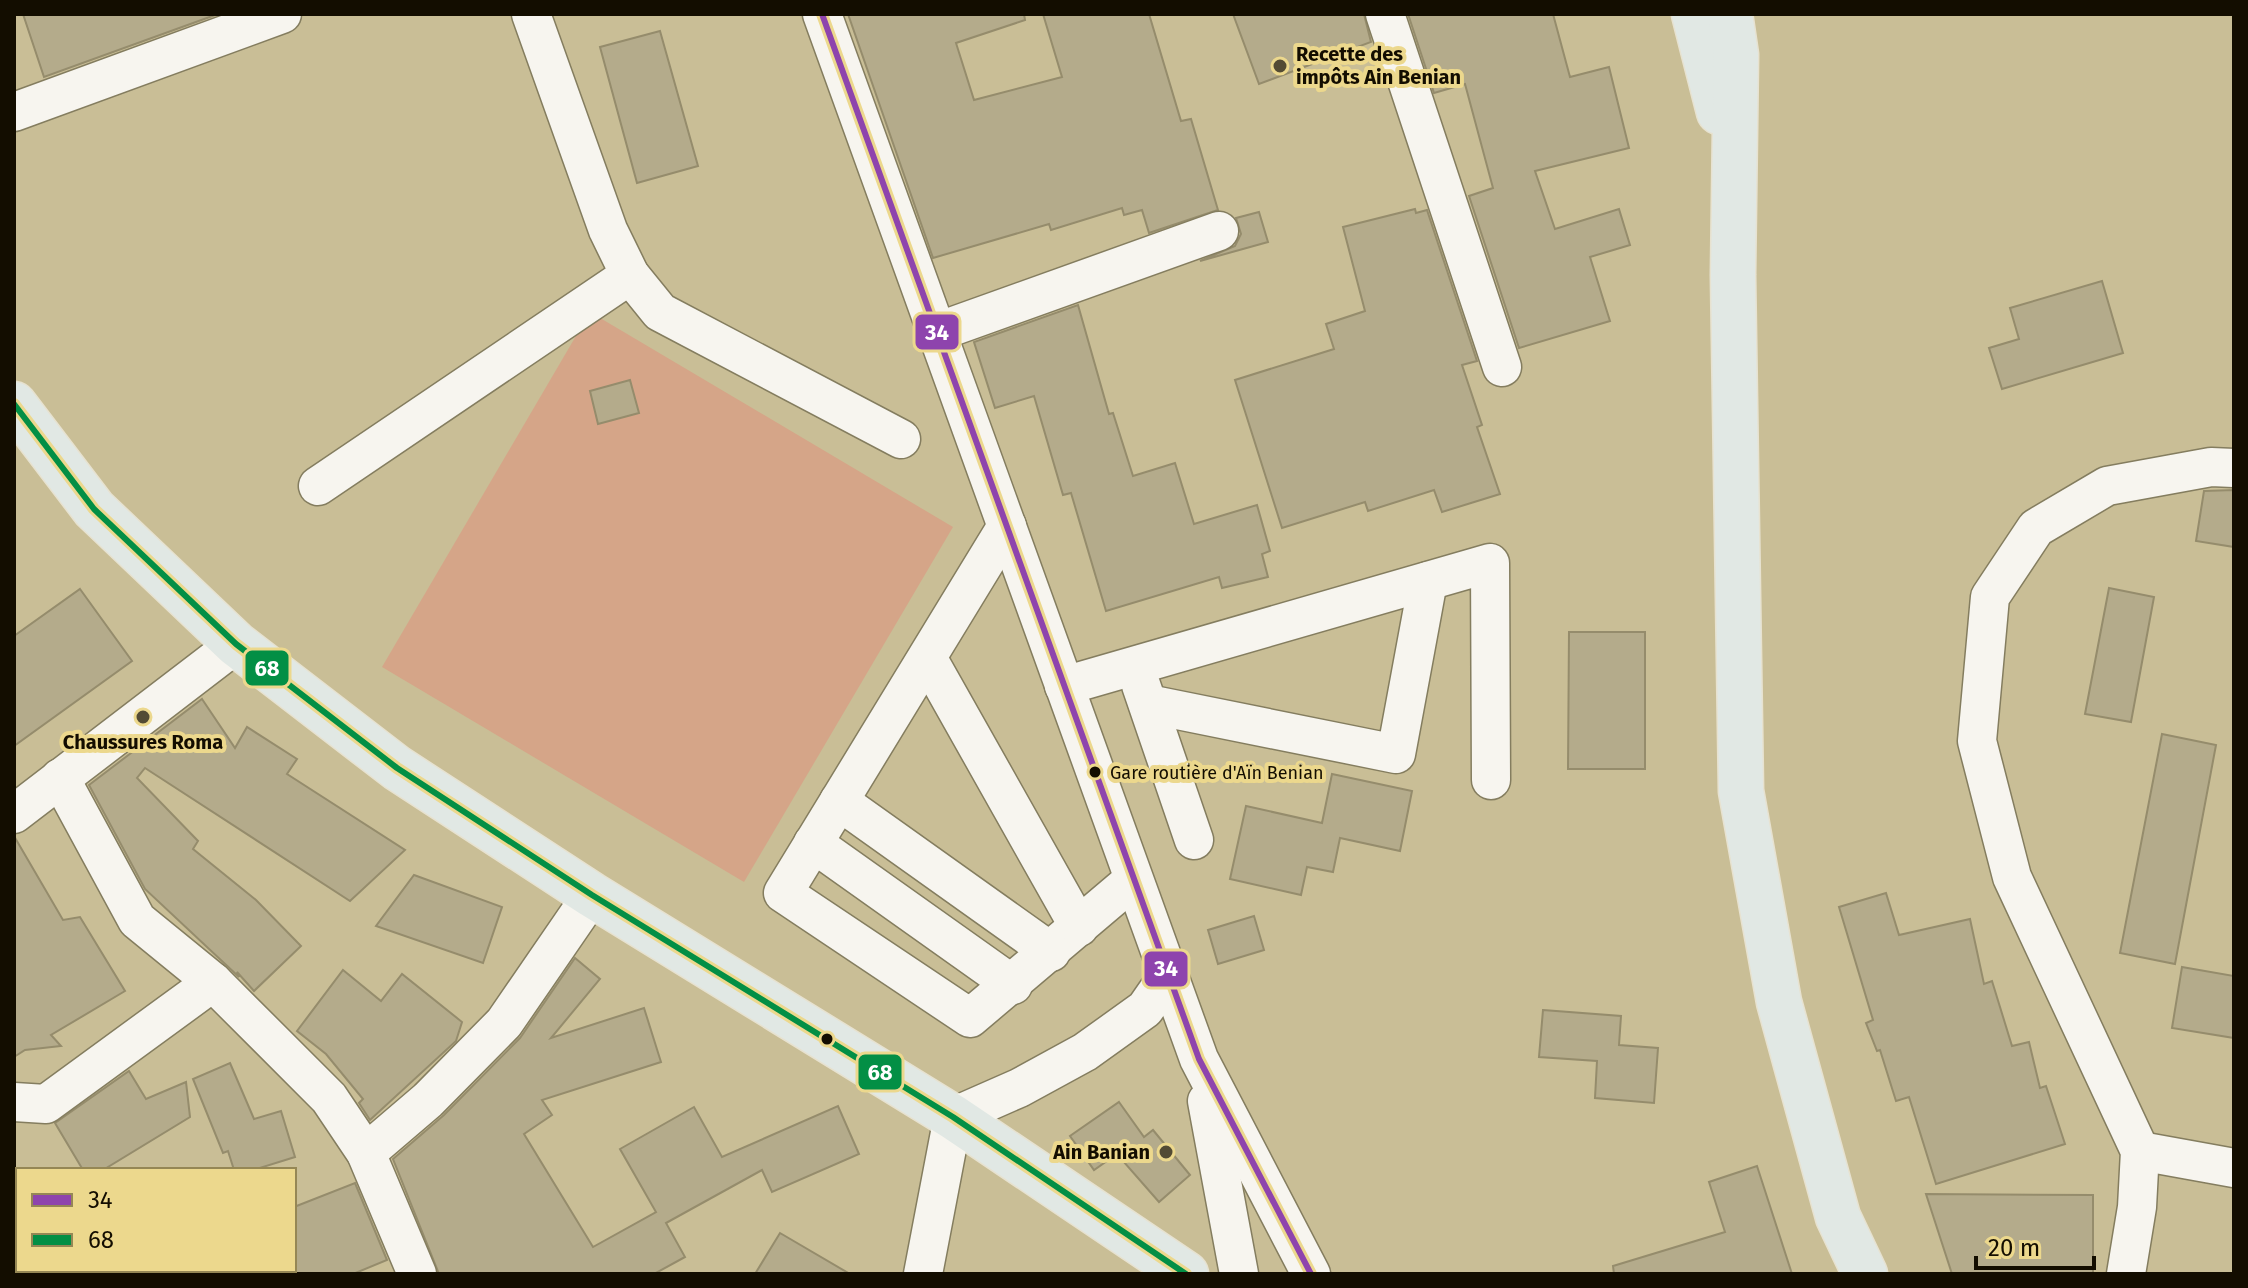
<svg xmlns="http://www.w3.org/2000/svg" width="2248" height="1288" font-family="'Fira Sans',sans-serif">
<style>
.green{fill:#d5a588}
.building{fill:#b4ab8b;stroke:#958c6c;stroke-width:2}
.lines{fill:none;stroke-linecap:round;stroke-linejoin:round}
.minor-casing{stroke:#847d5f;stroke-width:41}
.major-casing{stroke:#e7e2d0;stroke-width:47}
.minor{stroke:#f7f5ef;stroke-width:38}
.major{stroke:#e1e8e4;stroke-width:44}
.bus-1-casing{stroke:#ecd88d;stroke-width:12}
.bus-2-casing{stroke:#ecd88d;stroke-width:12}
.bus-1{stroke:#8e44ad;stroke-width:6}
.bus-2{stroke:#038f45;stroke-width:6}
.poi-dot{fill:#534b34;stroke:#ecd88d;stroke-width:3}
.bus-dot{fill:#130d00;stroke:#ecd88d;stroke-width:3}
.labels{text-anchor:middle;stroke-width:8;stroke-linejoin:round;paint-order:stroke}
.bus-label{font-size:18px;fill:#130d00;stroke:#ecd88d;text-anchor:start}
.poi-label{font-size:20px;font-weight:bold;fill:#130d00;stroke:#ecd88d;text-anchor:start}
.line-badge{stroke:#ecd88d;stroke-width:3}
.badge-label{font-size:22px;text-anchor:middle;font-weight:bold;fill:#fff}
</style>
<rect width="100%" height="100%" fill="#c9be96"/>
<path class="green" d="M590,312L953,527L744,882L382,667Z"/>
<g class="building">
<path d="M23,14H218L44,77Z"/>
<path d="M848,14H1024L1025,20L956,43L974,100L1062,77L1043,14H1149L1181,121L1191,119L1218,210L1149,233L1142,210L1124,215L1122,208L1051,230L1049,224L933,258Z"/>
<path d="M1233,14H1364L1371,42L1259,84Z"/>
<path d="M1408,14H1553L1570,77L1609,67L1629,148L1535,171L1555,229L1619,209L1630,245L1590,257L1610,321L1519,348L1469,196L1493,188L1465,84L1434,93Z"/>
<path d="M660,31L698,166L637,183L600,47Z"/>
<path d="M1415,209L1416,213L1427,210L1477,361L1462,365L1482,425L1477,427L1500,494L1442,512L1434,490L1368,511L1365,502L1282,528L1235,380L1334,349L1326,324L1365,311L1343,227Z"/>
<path d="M1259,212L1268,242L1200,261L1235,246L1241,234L1236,218Z"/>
<path d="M2102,281L2123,353L2002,389L1989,348L2019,339L2010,308Z"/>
<path d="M1078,305L1109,414L1113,413L1133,476L1175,463L1194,524L1257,505L1270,551L1262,554L1268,577L1222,588L1219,577L1106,611L1071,493L1063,495L1034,396L995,408L974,342Z"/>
<path d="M630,380L639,413L598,424L590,391Z"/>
<path d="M2234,490V547L2196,541L2204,491Z"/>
<path d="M2109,588L2154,597L2131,722L2085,714Z"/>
<path d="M80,589L132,661L14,746V636Z"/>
<path d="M1569,632H1645V769H1568Z"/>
<path d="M202,699L235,748L247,727L297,759L287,774L405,850L350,901L145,768L137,778L198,841L193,849L256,900L301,946L254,991L237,972L239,977L145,889L89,785Z"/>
<path d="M2162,734L2216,745L2175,964L2120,953Z"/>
<path d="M1332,774L1412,791L1400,851L1340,838L1333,872L1307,867L1301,895L1230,879L1246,806L1322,823Z"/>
<path d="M14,836L63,920L80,917L125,991L51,1035L61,1046L25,1050L14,1057Z"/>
<path d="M414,875L502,907L483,963L376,926Z"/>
<path d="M1886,893L1899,935L1970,919L1984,984L1992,981L2012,1046L2029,1042L2040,1088L2046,1086L2065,1144L1936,1184L1909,1097L1896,1101L1880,1050L1877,1051L1866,1023L1873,1020L1839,907Z"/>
<path d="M1254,916L1264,950L1218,964L1208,930Z"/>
<path d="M575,958L600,979L551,1038L644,1008L661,1062L542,1100L552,1115L524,1134L593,1247L656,1212L620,1149L694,1107L722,1157L838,1106L859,1154L772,1192L762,1170L666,1223L685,1257L654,1274H439L393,1159L444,1115L520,1038Z"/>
<path d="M2182,967L2234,976V1038L2172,1028Z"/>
<path d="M343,970L381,1001L402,974L462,1022L456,1041L370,1120L359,1103L363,1099L326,1054L297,1031Z"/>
<path d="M1543,1010L1621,1016L1619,1045L1658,1048L1654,1103L1595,1098L1597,1061L1539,1057Z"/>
<path d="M230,1063L254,1119L281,1111L295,1157L253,1170H234L228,1151L223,1153L193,1079Z"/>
<path d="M129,1071L146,1099L186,1082L190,1117L103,1170H83L55,1123Z"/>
<path d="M1119,1102L1144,1137L1153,1130L1190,1175L1159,1202L1117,1154L1094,1170L1070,1136Z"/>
<path d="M1757,1166L1792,1274H1614L1613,1266L1725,1232L1709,1182Z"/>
<path d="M355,1183L387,1260L353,1274H294V1207Z"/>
<path d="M1926,1194L2093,1195V1274H1952Z"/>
<path d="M780,1233L850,1274H755Z"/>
</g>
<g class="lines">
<defs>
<g id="minor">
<path d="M531,14L608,230L630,275L660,312L901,439"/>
<path d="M822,14L1199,1059L1311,1274"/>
<path d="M1385,14L1502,367"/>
<path d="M14,112L282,14"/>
<path d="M937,332L1219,231"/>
<path d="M318,486L630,275"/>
<path d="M1007,526L783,893L970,1018L1133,880"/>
<path d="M928,659L1079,927"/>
<path d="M1141,685L1194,840"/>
<path d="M1064,686L1490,563L1491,780"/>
<path d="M1148,704L1396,754L1428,581"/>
<path d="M60,778L137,920L213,982L329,1098L366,1153L417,1274"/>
<path d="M839,801L1051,952"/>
<path d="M14,814L236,644"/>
<path d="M813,843L1013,985"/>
<path d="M1207,1101L1239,1274"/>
<path d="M14,1102L46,1104L213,982"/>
<path d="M2140,1151L2234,1168"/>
<path d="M366,1153L428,1100L504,1023L592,895"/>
<path d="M923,1274L953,1117L1019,1088L1085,1052L1145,1009L1168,976"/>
<path d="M2126,1274L2137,1207L2140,1151L2012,877L1977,741L1990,597L2036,528L2107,486L2211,467L2234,468"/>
</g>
<g id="major">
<path d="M1694,14L1719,112"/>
<path d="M1730,14L1736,55L1733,275L1741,791L1779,1002L1838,1217L1865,1274"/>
<path d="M14,404L94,509L236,644L397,768L592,895L953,1117L1186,1274"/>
</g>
</defs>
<use href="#minor" class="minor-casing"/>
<use href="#major" class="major-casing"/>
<use href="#minor" class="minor"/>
<use href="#major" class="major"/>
<defs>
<path id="bus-1" d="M822,14L1199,1059L1311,1274"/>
<path id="bus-2" d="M14,404L94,509L236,644L397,768L592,895L953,1117L1186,1274"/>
</defs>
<use href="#bus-1" class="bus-1-casing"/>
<use href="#bus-2" class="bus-2-casing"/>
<use href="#bus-1" class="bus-1"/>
<use href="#bus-2" class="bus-2"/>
</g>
<g class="poi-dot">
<circle cx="1280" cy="66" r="8"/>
<circle cx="143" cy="717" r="8"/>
<circle cx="1166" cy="1152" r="8"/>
</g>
<g class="bus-dot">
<circle cx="1095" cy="772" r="7"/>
<circle cx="827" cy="1039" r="7"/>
</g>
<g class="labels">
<g class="bus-label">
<text x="1110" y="779">Gare routière d'Aïn Benian</text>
</g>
<g class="poi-label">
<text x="1296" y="61">Recette des<tspan x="1296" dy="23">impôts Ain Benian</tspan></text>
<text x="143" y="749" text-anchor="middle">Chaussures Roma</text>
<text x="1150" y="1159" text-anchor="end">Ain Banian</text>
</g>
</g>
<g class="line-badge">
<rect x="914" y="313" width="46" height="38" rx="8" fill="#8e44ad"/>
<rect x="244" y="649" width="46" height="38" rx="8" fill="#038f45"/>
<rect x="1143" y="950" width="46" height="38" rx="8" fill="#8e44ad"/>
<rect x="857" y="1053" width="46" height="38" rx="8" fill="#038f45"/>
</g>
<g class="badge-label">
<text x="937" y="340">34</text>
<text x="267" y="676">68</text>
<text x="1166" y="976">34</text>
<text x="880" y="1080">68</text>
</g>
<rect width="2248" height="1288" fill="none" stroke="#130d00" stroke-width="32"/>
<rect x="16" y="1168" width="280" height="104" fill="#ecd88d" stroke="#958755" stroke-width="2"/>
<rect x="32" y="1194" width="40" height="12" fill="#8e44ad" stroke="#958755" stroke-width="2"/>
<text x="88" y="1208" font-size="24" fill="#130d00">34</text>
<rect x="32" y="1234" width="40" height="12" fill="#038f45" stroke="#958755" stroke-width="2"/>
<text x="88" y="1248" font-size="24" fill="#130d00">68</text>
<path d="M1976 1256v12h118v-12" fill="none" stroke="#130d00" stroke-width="4"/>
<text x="1988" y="1256" font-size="24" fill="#130d00" stroke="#ecd88d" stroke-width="6" paint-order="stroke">20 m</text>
</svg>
